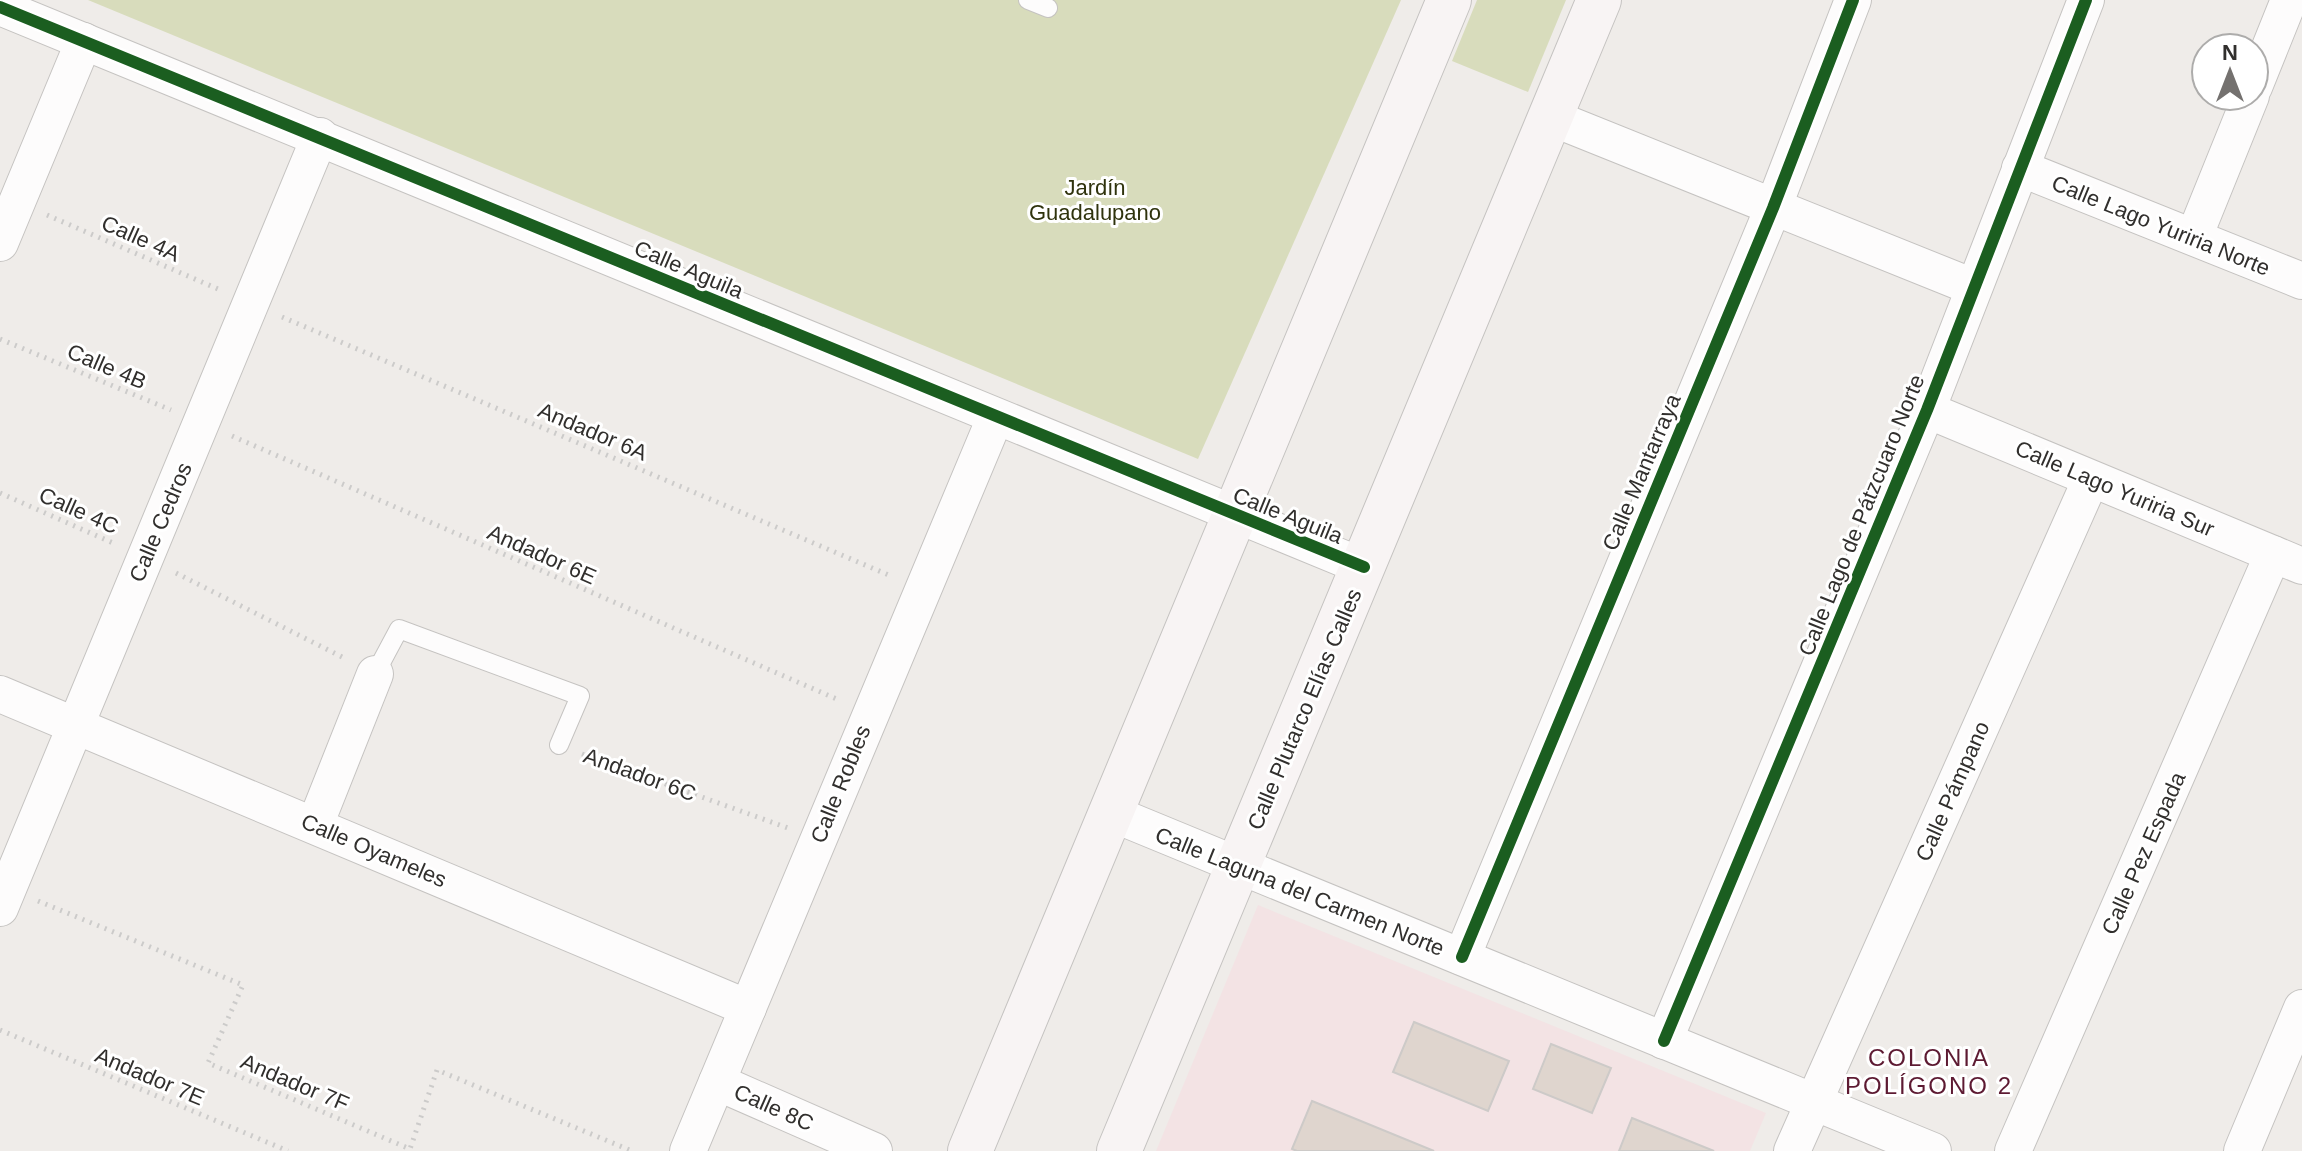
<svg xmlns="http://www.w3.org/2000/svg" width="2302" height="1151" font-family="Arial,sans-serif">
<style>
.education{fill:#f3e3e4}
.green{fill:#d8dcbc}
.building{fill:#dfd5ce;stroke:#cdcac8;stroke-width:2}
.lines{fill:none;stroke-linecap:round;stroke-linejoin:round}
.service-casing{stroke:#c5c3c1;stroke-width:20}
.minor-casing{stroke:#c5c3c1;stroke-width:38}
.secondary-casing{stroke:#c5c3c1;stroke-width:46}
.path{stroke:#cccbca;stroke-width:5;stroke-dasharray:2 6;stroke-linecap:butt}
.service{stroke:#fdfcfc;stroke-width:18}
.minor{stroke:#fdfcfc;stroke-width:36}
.secondary{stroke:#f8f4f4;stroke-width:44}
.cycleway-casing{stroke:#fff;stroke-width:17}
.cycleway{stroke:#1b5e20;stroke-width:12}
.labels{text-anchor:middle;stroke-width:6;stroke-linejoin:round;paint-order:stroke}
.park-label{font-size:22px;fill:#2f330d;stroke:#fff}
.street-label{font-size:22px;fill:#312f2d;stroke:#fff}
.neighbourhood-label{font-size:24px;letter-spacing:2px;fill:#5d1a32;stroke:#fff}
</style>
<rect width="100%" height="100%" fill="#efece9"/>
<path class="education" d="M1258,905L1766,1113L1750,1151H1156Z"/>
<g class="green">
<path d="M88,0H1401L1198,459Z"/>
<path d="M1477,0H1566L1528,92L1452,61Z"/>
</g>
<g class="building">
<path d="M1414,1022L1509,1061L1488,1111L1393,1072Z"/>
<path d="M1551,1044L1611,1068L1592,1113L1533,1089Z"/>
<path d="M1312,1101L1434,1151H1297L1292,1149Z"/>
<path d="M1632,1118L1714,1151H1619Z"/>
</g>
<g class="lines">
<defs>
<g id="service">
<path d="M1028,0L1048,8"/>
<path d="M375,674L399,629L580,696L559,745"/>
</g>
<g id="minor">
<path d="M0,7L1364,567"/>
<path d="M2254,87L2289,0"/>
<path d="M1550,117L1973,287"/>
<path d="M2020,168L2302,281"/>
<path d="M2194,237L2251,96"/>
<path d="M0,243L84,41"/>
<path d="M1927,410L2302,566"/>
<path d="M0,694L748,1008"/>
<path d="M1111,813L1933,1151"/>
<path d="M315,825L375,674"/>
<path d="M0,908L320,136"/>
<path d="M1462,957L1773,208L1853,0"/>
<path d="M1664,1041L1927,410L2086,0"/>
<path d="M717,1082L874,1151"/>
<path d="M688,1151L995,418"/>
<path d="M1792,1151L2091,479"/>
<path d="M2013,1151L2273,554"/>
<path d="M2242,1151L2302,1008"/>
</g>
<g id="secondary">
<path d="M970,1151L1449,0"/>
<path d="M1119,1151L1599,0"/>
</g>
</defs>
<use href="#service" class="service-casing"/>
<use href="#minor" class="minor-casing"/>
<use href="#secondary" class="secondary-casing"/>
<g class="path">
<path d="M47,215L218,289"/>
<path d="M282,317L891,576"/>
<path d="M0,339L171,410"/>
<path d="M232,436L839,700"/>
<path d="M0,493L113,543"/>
<path d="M176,573L346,659"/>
<path d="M582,754L788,828"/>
<path d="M38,901L243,985L208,1063L410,1149L437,1070L632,1151"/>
<path d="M0,1030L288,1151"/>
</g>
<use href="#service" class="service"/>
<use href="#minor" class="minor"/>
<use href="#secondary" class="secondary"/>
<defs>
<g id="cycleway">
<path d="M0,7L1364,567"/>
<path d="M1462,957L1773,208L1853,0"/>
<path d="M1664,1041L1927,410L2086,0"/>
</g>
</defs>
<use href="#cycleway" class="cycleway-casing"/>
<use href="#cycleway" class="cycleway"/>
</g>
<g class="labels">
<g class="park-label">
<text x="1095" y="195">Jardín<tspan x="1095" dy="25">Guadalupano</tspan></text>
</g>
<g class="street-label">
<text transform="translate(2161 225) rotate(22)" y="8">Calle Lago Yuriria Norte</text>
<text transform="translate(141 238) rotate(24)" y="8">Calle 4A</text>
<text transform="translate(689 269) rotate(23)" y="8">Calle Aguila</text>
<text transform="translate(107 366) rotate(23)" y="8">Calle 4B</text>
<text transform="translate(593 431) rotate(23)" y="8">Andador 6A</text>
<text transform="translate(1641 472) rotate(-67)" y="8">Calle Mantarraya</text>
<text transform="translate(2115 488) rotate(23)" y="8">Calle Lago Yuriria Sur</text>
<text transform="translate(79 510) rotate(24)" y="8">Calle 4C</text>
<text transform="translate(1288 515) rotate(22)" y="8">Calle Aguila</text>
<text transform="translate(1861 515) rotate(-68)" y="8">Calle Lago de Pátzcuaro Norte</text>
<text transform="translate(160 522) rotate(-67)" y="8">Calle Cedros</text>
<text transform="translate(542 554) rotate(24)" y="8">Andador 6E</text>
<text transform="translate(1304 709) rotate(-67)" y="8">Calle Plutarco Elías Calles</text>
<text transform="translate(640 774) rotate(20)" y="8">Andador 6C</text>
<text transform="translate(840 784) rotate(-68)" y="8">Calle Robles</text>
<text transform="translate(1952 791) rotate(-66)" y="8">Calle Pámpano</text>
<text transform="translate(374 850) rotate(23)" y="8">Calle Oyameles</text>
<text transform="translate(2143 853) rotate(-66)" y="8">Calle Pez Espada</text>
<text transform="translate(1300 891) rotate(22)" y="8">Calle Laguna del Carmen Norte</text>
<text transform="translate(150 1076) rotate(23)" y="8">Andador 7E</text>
<text transform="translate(295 1082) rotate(23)" y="8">Andador 7F</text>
<text transform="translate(774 1107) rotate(24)" y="8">Calle 8C</text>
</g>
<g class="neighbourhood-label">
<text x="1929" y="1066">COLONIA<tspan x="1929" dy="28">POLÍGONO 2</tspan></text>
</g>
</g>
<g transform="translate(2230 72)"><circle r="38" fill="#ffffff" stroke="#adacab" stroke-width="2"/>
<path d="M0-6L14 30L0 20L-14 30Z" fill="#74716f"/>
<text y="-12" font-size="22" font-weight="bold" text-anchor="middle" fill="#312f2d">N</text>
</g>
</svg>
